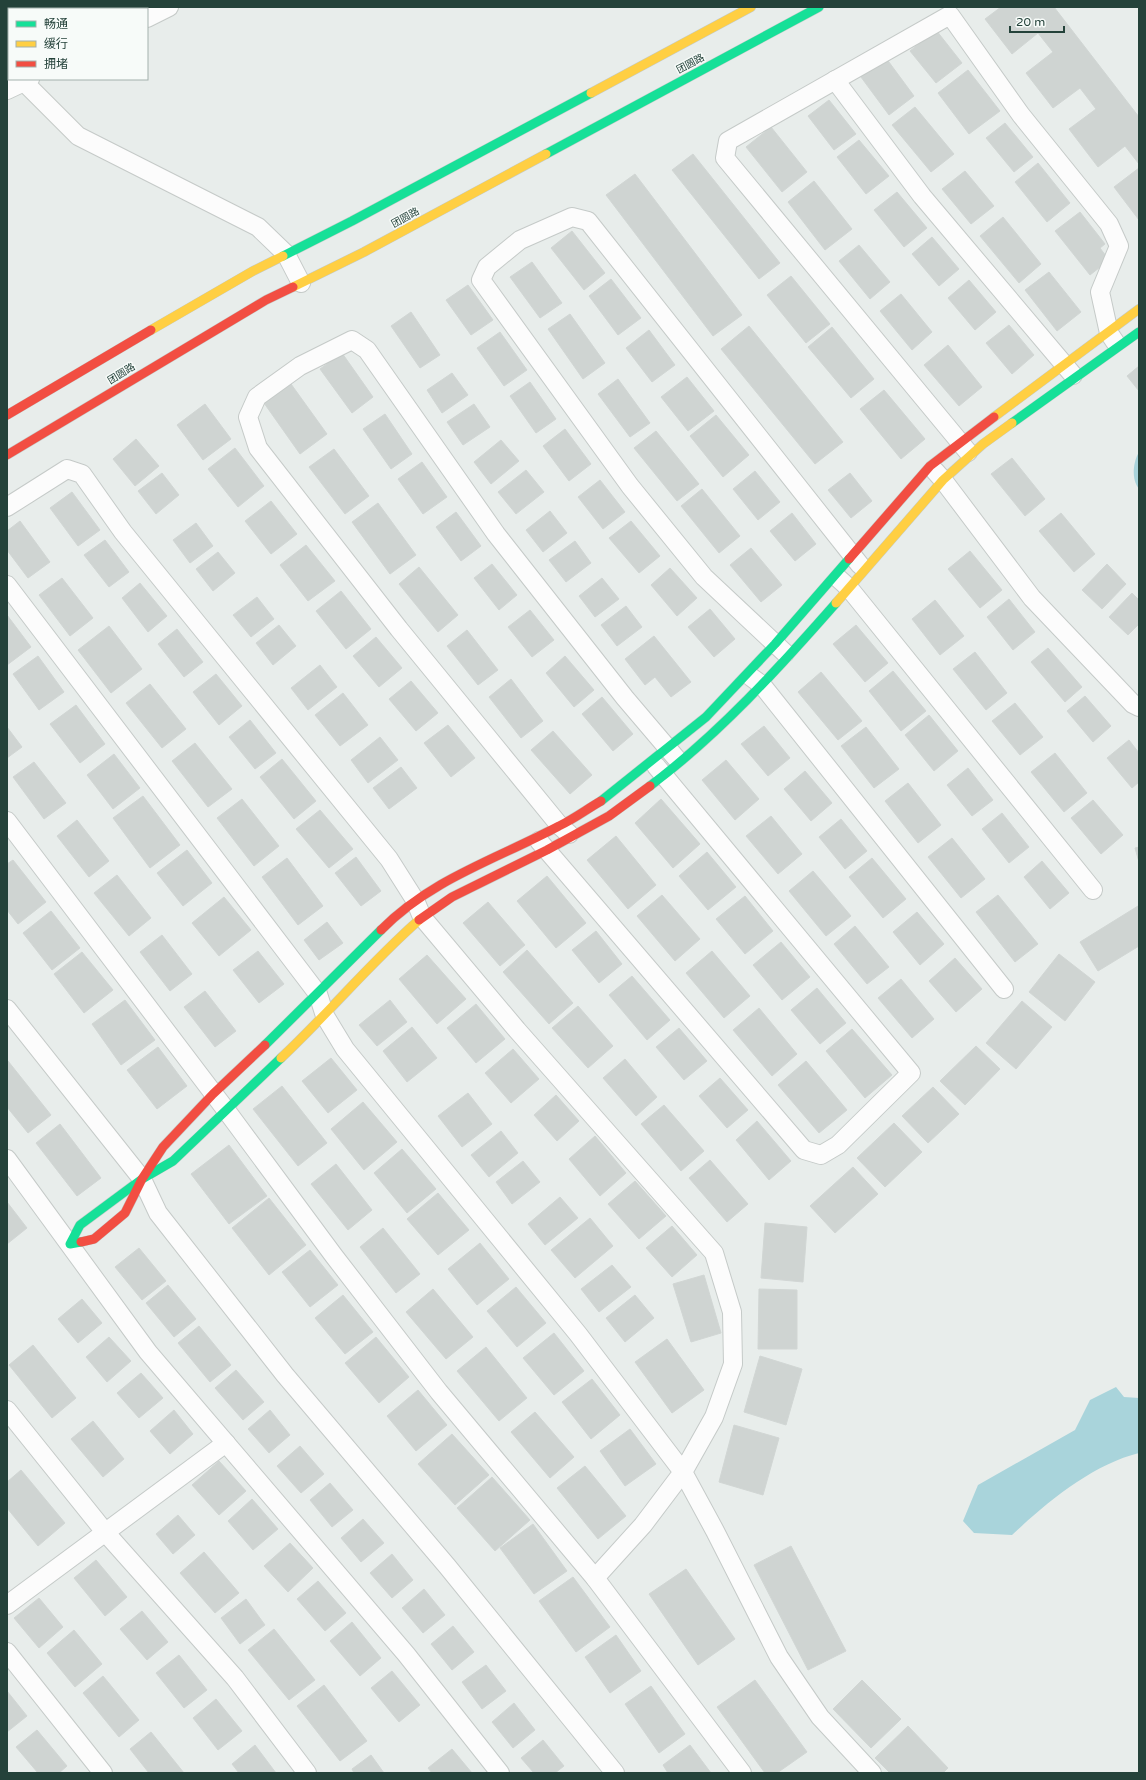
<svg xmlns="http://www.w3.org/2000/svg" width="1146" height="1780" font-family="'Varela Round','Noto Sans SC',sans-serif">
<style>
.water{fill:#a9d4db}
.building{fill:#cfd4d2;stroke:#d1d6d4}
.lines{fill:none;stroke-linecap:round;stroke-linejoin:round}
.street-casing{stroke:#c5cac8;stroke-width:20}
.fast-casing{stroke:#c3cbc8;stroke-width:10}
.slow-casing{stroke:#c3cbc8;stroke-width:10}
.jam-casing{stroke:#c3cbc8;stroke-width:10}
.street{stroke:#fcfcfc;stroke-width:18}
.fast{stroke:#16e098;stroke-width:9}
.slow{stroke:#ffcf43;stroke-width:9}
.jam{stroke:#f24e42;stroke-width:9}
.labels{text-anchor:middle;stroke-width:3;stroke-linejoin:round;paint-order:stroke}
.street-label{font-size:10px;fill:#24423a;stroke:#f7fbf9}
</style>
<rect width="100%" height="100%" fill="#e8edeb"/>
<g class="water">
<path d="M1139,452V489C1131,479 1133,462 1139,452Z"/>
<path d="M1116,1387L1124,1397L1139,1398V1453C1093,1464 1046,1503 1012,1535L974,1533L963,1521L978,1485L1075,1430L1090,1400Z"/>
</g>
<g class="building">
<path d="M7,7H47L49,9H9V16Z"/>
<path d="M75,7H118L119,9H76Z"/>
<path d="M1001,7H1054L1139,117V164L1125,146L1098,167L1069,129L1096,109L1080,88L1053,108L1026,73L1053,52L1038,33L1012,54L985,19Z"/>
<path d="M936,30L962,63L936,83L910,51Z"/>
<path d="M883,54L914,96L889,115L858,73Z"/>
<path d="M968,70L1000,111L969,134L938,93Z"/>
<path d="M829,100L856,134L834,150L808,116Z"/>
<path d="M915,107L954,154L931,172L892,125Z"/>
<path d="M1005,123L1033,157L1014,172L986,138Z"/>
<path d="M771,127L807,172L782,192L746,147Z"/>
<path d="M859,140L889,176L866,194L837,157Z"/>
<path d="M693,154L780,263L759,279L672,170Z"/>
<path d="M1038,163L1070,203L1047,222L1015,182Z"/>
<path d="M1139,168V220L1114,187Z"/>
<path d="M965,171L994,206L971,224L942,189Z"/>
<path d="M635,174L742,315L713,336L606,195Z"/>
<path d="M814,181L852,229L825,250L788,202Z"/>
<path d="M897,192L927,228L904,247L874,210Z"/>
<path d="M1080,212L1105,244L1100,248L1109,260L1090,275L1055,231Z"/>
<path d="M1003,217L1041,264L1019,283L980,236Z"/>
<path d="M572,231L605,273L584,290L551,248Z"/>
<path d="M932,237L959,269L939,286L912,254Z"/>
<path d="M859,245L890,282L870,299L839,261Z"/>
<path d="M532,262L562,303L540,318L510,277Z"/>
<path d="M1049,272L1081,312L1057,331L1025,290Z"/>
<path d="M791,276L830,324L806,343L767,295Z"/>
<path d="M611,279L641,318L618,335L589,296Z"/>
<path d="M969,280L996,312L975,330L948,298Z"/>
<path d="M468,285L493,320L471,335L446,300Z"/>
<path d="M901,294L932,332L912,350L880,311Z"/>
<path d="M411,312L440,355L420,368L391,326Z"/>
<path d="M570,314L605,363L583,379L548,329Z"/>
<path d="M1009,325L1034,355L1012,374L986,343Z"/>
<path d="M749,326L843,442L815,464L721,349Z"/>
<path d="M832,327L874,379L851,398L808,347Z"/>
<path d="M649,330L675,365L652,382L626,348Z"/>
<path d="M500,332L527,370L504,386L477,348Z"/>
<path d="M948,345L982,387L959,406L924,365Z"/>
<path d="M342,353L373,397L352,413L320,369Z"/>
<path d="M1139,366V391L1127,376Z"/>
<path d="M452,373L468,395L442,413L427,390Z"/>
<path d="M687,377L714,411L688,431L661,397Z"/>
<path d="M618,379L650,423L630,437L598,394Z"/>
<path d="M530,382L556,419L536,433L510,396Z"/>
<path d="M291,384L327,434L300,454L264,403Z"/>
<path d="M884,390L925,439L901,459L860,409Z"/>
<path d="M205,404L231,439L203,460L177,425Z"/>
<path d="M474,404L490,427L463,445L447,422Z"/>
<path d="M385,414L412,454L391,469L363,429Z"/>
<path d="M716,415L749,455L723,477L690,436Z"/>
<path d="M565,429L591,464L569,481L543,446Z"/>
<path d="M656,431L699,484L677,501L634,448Z"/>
<path d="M136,439L159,466L135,486L113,459Z"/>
<path d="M501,440L519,461L491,484L474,462Z"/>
<path d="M235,448L264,486L238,507L208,469Z"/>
<path d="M334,449L369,496L345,514L309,467Z"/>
<path d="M1012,458L1045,499L1025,516L991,474Z"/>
<path d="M422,462L447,497L423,514L398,479Z"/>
<path d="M526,470L544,492L516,514L498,492Z"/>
<path d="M755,471L780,502L758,520L733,489Z"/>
<path d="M162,473L179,495L156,514L138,491Z"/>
<path d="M850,473L872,501L851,518L828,490Z"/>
<path d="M600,480L625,512L603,529L578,497Z"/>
<path d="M702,489L740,536L719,553L681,506Z"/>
<path d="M72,492L100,530L78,546L50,508Z"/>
<path d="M271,501L297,534L271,554L245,521Z"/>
<path d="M378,503L416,555L390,574L352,522Z"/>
<path d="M550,511L567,533L543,552L526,530Z"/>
<path d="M456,512L481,546L461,561L436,527Z"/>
<path d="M792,513L816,544L795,561L770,531Z"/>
<path d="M1061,513L1095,554L1074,572L1039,531Z"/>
<path d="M20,521L50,562L28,578L7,550V531Z"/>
<path d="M631,521L660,556L639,573L609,538Z"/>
<path d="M196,523L213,546L190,563L173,540Z"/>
<path d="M105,540L129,572L109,587L84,555Z"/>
<path d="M575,541L591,563L566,582L549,560Z"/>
<path d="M306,545L335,581L308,601L280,565Z"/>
<path d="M751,548L782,585L761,602L730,565Z"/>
<path d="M970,551L1002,590L980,608L948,569Z"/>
<path d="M218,552L235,573L213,591L196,569Z"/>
<path d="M492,564L517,595L499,610L474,578Z"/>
<path d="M1107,564L1126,584L1102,609L1082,590Z"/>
<path d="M419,567L458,615L438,632L399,584Z"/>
<path d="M670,568L697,598L677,616L651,585Z"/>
<path d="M62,578L93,618L70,636L39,595Z"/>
<path d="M602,578L619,599L595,617L579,596Z"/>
<path d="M140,583L167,616L148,632L122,598Z"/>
<path d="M341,591L371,629L346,649L316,611Z"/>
<path d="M1132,593L1139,600V624L1128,635L1109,617Z"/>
<path d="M257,597L274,619L251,637L233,615Z"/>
<path d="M1009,599L1035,632L1013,650L987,617Z"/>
<path d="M935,600L964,636L940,655L912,619Z"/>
<path d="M626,606L642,627L617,646L601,625Z"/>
<path d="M710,609L735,639L714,657L688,627Z"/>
<path d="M530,610L554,640L532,657L508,627Z"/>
<path d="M7,615L31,647L7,665Z"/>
<path d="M279,625L296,646L273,665L256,643Z"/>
<path d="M856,625L888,663L865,682L833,644Z"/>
<path d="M109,626L142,669L111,693L78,650Z"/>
<path d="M177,629L203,662L184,677L158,644Z"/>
<path d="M467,630L498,670L478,685L447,646Z"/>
<path d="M654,636L691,682L671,697L655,677L645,685L625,659Z"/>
<path d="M376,637L402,668L379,687L353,656Z"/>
<path d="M1048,648L1082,687L1065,702L1031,662Z"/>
<path d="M975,652L1007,693L986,710L953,669Z"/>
<path d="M38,656L64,692L39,710L13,674Z"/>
<path d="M565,656L594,690L574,707L546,673Z"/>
<path d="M320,665L337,687L308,710L291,688Z"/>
<path d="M893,671L926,711L901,731L869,691Z"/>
<path d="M821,672L862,721L838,740L798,692Z"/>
<path d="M216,674L242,706L219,725L193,692Z"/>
<path d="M511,679L543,721L521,738L489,697Z"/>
<path d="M411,681L438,713L416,731L389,699Z"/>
<path d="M150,684L186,729L162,748L126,703Z"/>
<path d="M343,693L368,725L340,746L315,715Z"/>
<path d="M1085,696L1111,726L1093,742L1067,711Z"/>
<path d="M602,697L633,734L613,751L582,714Z"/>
<path d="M1015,703L1043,737L1020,755L992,721Z"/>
<path d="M76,705L105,744L80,763L50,724Z"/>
<path d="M929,715L958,751L934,771L905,735Z"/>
<path d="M250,720L276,753L255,769L229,737Z"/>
<path d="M448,725L475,758L451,777L424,743Z"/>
<path d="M764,726L790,758L768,776L741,744Z"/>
<path d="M7,727L22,747L7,758Z"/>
<path d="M866,727L899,769L874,788L841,746Z"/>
<path d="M553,731L592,775L570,794L531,750Z"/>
<path d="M380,737L398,760L368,783L351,760Z"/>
<path d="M1129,740L1139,753V782L1132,788L1107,758Z"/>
<path d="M195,743L232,789L208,807L172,761Z"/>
<path d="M1055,753L1087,793L1064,812L1031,772Z"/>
<path d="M114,754L140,788L113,809L87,775Z"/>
<path d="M282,759L316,801L294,819L260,777Z"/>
<path d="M726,760L759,799L735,820L702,780Z"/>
<path d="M34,762L66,803L44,819L13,777Z"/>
<path d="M401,767L417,788L389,809L373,788Z"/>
<path d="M968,768L993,800L972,816L947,785Z"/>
<path d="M805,771L832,803L811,821L784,789Z"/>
<path d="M908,783L941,825L918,843L885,801Z"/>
<path d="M143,796L180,845L150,868L113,818Z"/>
<path d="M242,799L279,846L254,866L217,818Z"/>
<path d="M661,799L700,844L673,868L635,823Z"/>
<path d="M1093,800L1123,835L1101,854L1071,818Z"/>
<path d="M320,810L353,849L329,868L296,829Z"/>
<path d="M1002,813L1029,847L1009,863L982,829Z"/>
<path d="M771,816L802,854L778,874L746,836Z"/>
<path d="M841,819L867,851L845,869L819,837Z"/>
<path d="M77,820L109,861L89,877L57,836Z"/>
<path d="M616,836L656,885L628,909L587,860Z"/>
<path d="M952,838L985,879L961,898L928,857Z"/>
<path d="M1139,847V862L1135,848Z"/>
<path d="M187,850L212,883L183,906L157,873Z"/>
<path d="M707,852L736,887L708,910L679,876Z"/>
<path d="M356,857L381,891L361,906L335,873Z"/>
<path d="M287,858L323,906L298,925L262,877Z"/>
<path d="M872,858L906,899L883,918L849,877Z"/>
<path d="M13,860L46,902L18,924L7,910V864Z"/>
<path d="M1042,861L1069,893L1050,909L1024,877Z"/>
<path d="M813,871L851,916L826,936L789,891Z"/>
<path d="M117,875L151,918L129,936L94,893Z"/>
<path d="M547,876L586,923L556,948L517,901Z"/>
<path d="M662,895L700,939L675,961L637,916Z"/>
<path d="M998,895L1038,944L1015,962L976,912Z"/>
<path d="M745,896L773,931L745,954L716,919Z"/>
<path d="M224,897L251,930L219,956L192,923Z"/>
<path d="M488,902L525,945L500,966L463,923Z"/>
<path d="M1138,906L1139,946L1098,971L1080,942Z"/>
<path d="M51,911L80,948L52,970L23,933Z"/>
<path d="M917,912L944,944L920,965L893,932Z"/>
<path d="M327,922L343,943L319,960L304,940Z"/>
<path d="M855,926L889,967L867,984L834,944Z"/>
<path d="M596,931L622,964L599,983L572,950Z"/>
<path d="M162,935L192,974L170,991L140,952Z"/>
<path d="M781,942L810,977L782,1000L753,965Z"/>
<path d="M527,950L573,1003L549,1024L503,972Z"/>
<path d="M258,951L284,984L259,1003L233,970Z"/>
<path d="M712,951L750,996L724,1018L686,973Z"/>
<path d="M82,952L113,990L84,1013L54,974Z"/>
<path d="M1059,954L1095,982L1065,1021L1029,992Z"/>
<path d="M427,955L466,999L437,1024L399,979Z"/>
<path d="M955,958L982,989L956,1012L929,981Z"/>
<path d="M632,976L670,1020L647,1040L609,995Z"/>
<path d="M901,979L934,1019L912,1038L878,998Z"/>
<path d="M817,988L846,1023L820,1044L791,1010Z"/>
<path d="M205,991L236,1031L215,1047L184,1007Z"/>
<path d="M125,1000L155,1040L121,1065L92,1024Z"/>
<path d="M390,1000L407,1022L377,1046L359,1025Z"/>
<path d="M1022,1001L1052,1027L1016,1069L986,1043Z"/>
<path d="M476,1004L505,1039L476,1063L447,1028Z"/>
<path d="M578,1006L613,1046L588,1068L552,1028Z"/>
<path d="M759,1008L797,1054L772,1076L733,1030Z"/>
<path d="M412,1027L437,1058L407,1082L383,1051Z"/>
<path d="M679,1028L707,1061L684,1080L656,1047Z"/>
<path d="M852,1029L892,1075L865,1098L826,1051Z"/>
<path d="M976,1046L1000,1069L965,1105L940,1081Z"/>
<path d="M158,1047L187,1086L157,1109L127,1070Z"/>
<path d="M513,1049L539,1079L511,1103L485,1073Z"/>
<path d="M331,1058L357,1090L328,1113L302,1081Z"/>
<path d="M625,1059L657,1097L636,1116L603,1078Z"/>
<path d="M7,1061H8L51,1115L28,1133L7,1107Z"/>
<path d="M806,1061L847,1110L819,1133L778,1085Z"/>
<path d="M720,1078L748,1110L727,1128L699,1096Z"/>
<path d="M282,1086L327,1143L298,1166L253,1109Z"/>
<path d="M933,1087L959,1114L928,1143L902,1116Z"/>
<path d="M468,1093L492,1124L462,1147L438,1116Z"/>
<path d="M556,1095L579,1121L557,1141L534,1115Z"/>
<path d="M363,1102L397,1142L364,1170L331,1129Z"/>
<path d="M664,1105L704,1151L681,1171L641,1124Z"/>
<path d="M757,1121L791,1161L769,1180L736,1140Z"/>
<path d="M894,1123L922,1152L885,1187L857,1158Z"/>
<path d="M60,1124L101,1178L77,1196L36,1143Z"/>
<path d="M501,1131L518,1153L489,1177L471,1155Z"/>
<path d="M595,1136L626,1173L600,1196L569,1159Z"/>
<path d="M229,1145L267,1196L229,1224L191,1174Z"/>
<path d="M402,1149L436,1189L407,1213L374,1173Z"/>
<path d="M710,1160L748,1204L727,1222L689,1178Z"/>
<path d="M523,1161L540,1182L512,1204L496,1182Z"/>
<path d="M336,1164L372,1210L348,1230L311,1184Z"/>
<path d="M853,1167L878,1194L835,1233L810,1206Z"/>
<path d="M635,1181L666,1216L639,1239L608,1204Z"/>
<path d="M438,1193L469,1230L438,1255L407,1219Z"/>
<path d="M560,1197L578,1218L545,1245L528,1224Z"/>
<path d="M269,1198L306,1245L269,1275L232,1228Z"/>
<path d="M7,1202L27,1228L7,1244Z"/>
<path d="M590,1218L613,1246L575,1278L551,1250Z"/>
<path d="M765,1223L807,1227L803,1282L761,1278Z"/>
<path d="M672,1226L697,1255L672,1277L646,1248Z"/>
<path d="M383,1228L420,1274L396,1293L360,1247Z"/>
<path d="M480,1243L509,1279L477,1305L448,1269Z"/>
<path d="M139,1248L166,1281L142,1300L115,1267Z"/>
<path d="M310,1250L338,1285L310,1307L282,1272Z"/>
<path d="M612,1265L631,1287L599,1312L581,1289Z"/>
<path d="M704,1275L721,1333L691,1342L673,1284Z"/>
<path d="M168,1285L196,1319L174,1337L146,1303Z"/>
<path d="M516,1287L546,1323L517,1347L487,1311Z"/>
<path d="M433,1289L473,1337L446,1359L406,1312Z"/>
<path d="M759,1289L797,1290V1349H758Z"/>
<path d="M343,1295L373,1332L345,1354L315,1318Z"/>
<path d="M635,1295L654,1318L625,1342L606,1318Z"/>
<path d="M82,1299L102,1323L78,1343L58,1319Z"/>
<path d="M199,1326L231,1365L210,1382L178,1343Z"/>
<path d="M554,1333L584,1371L554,1395L523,1358Z"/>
<path d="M109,1337L131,1361L107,1382L86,1357Z"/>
<path d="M376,1337L409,1377L379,1403L345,1363Z"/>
<path d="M667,1339L704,1390L672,1413L635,1362Z"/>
<path d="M33,1345L76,1398L52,1418L9,1365Z"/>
<path d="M486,1347L527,1398L499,1421L457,1371Z"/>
<path d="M760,1356L802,1369L786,1425L744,1412Z"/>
<path d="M236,1370L264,1402L243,1420L215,1388Z"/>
<path d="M141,1373L163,1398L139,1418L117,1393Z"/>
<path d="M592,1379L620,1415L591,1439L562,1402Z"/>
<path d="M418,1390L447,1425L416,1451L387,1416Z"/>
<path d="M174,1410L193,1434L170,1454L150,1431Z"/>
<path d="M270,1410L290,1435L269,1453L248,1429Z"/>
<path d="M535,1412L574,1457L550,1478L511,1432Z"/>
<path d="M93,1421L124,1459L103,1477L71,1439Z"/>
<path d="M734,1425L779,1438L763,1495L719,1482Z"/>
<path d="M630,1429L656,1464L625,1486L600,1451Z"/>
<path d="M452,1434L489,1475L455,1505L418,1464Z"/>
<path d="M300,1446L324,1474L301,1493L277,1466Z"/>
<path d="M219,1461L246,1491L219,1515L192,1485Z"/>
<path d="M585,1466L626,1516L598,1539L557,1488Z"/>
<path d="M21,1470L65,1523L38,1546L7,1508V1482Z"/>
<path d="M492,1477L530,1520L495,1551L457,1508Z"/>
<path d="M330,1483L353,1510L332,1527L310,1500Z"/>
<path d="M252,1499L278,1529L253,1550L228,1521Z"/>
<path d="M178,1515L195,1535L173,1554L156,1534Z"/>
<path d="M363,1519L384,1543L361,1562L341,1538Z"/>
<path d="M533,1524L567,1571L534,1594L500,1548Z"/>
<path d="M290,1543L313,1568L288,1592L264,1566Z"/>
<path d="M791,1546L846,1651L808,1670L754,1565Z"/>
<path d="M204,1552L239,1593L215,1613L180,1573Z"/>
<path d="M392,1554L413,1580L392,1598L370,1573Z"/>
<path d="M96,1560L127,1597L105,1616L74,1578Z"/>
<path d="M686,1569L735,1639L698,1665L649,1594Z"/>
<path d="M573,1577L610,1627L576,1652L539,1601Z"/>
<path d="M318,1581L346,1613L325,1631L297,1599Z"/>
<path d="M424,1589L445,1615L423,1633L402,1608Z"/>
<path d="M39,1598L63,1627L39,1648L14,1618Z"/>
<path d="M246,1599L265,1625L240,1644L221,1618Z"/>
<path d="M142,1611L168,1642L147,1660L120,1629Z"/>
<path d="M352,1622L381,1658L360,1676L330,1641Z"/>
<path d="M453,1626L474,1652L452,1670L431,1644Z"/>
<path d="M274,1629L315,1680L289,1700L248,1650Z"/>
<path d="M74,1630L102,1664L75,1687L47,1653Z"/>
<path d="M616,1635L641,1671L610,1693L585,1657Z"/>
<path d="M179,1655L207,1690L184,1708L156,1673Z"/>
<path d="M486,1665L506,1691L482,1709L462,1682Z"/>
<path d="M392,1671L420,1705L399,1722L371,1688Z"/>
<path d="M103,1676L139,1720L119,1737L83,1693Z"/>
<path d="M755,1680L807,1752L777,1773H765L717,1707Z"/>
<path d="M862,1680L901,1719L871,1748L833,1709Z"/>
<path d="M324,1685L367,1741L340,1761L297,1706Z"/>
<path d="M651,1686L685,1734L659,1753L625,1704Z"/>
<path d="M7,1691L27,1716L7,1732Z"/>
<path d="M216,1699L242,1731L218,1750L193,1718Z"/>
<path d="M514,1703L535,1730L513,1748L492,1722Z"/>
<path d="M908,1726L948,1768L943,1773H890L875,1758Z"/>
<path d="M37,1730L67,1766L59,1773H38L16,1747Z"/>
<path d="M151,1732L184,1773H149L130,1749Z"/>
<path d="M543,1740L564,1766L555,1773H534L521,1758Z"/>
<path d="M255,1745L276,1773H239L232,1764Z"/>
<path d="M690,1745L711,1773H668L663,1765Z"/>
<path d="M452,1749L472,1773H432L428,1768Z"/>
<path d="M371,1755L384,1773H354L352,1769Z"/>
</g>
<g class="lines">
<defs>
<g id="street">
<path d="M147,18L169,7"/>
<path d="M30,79L24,82L78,136L258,227L286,254L301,283"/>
<path d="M835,80L922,196L1073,375"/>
<path d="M7,90L24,82"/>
<path d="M968,452L725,158L728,141L950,15L1021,115L1109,224L1119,246L1100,292L1109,333L1115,342"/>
<path d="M935,471L943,480L1032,598L1133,704L1139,707"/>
<path d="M7,507L67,469L82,474L123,532L389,859L415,900L422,917L517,1030L714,1253L732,1312L733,1364L714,1417L683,1472L715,1531L779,1657L820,1717L872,1773"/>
<path d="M839,579L849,588L1093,890"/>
<path d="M7,585L318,994L325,1016L345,1049L578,1334L683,1472L643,1525L595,1578"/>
<path d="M785,653L704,577L630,486L481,280L487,267L520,240L572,217L588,221L860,565"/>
<path d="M751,677L762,685L1004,989"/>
<path d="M7,821L226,1110L334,1256L439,1392L595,1578L742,1773"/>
<path d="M569,834L560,826L399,629L258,448L248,417L257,397L300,366L352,340L367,350L496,534L625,698L676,758"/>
<path d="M539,841L804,1150L821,1155L838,1145L911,1073L656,766"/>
<path d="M7,1009L142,1179L158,1213L285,1375L447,1566L615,1773"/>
<path d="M7,1159L148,1352L406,1654L500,1773"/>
<path d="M7,1410L105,1532L235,1678L307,1773"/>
<path d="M7,1605L226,1443"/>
<path d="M7,1652L103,1773"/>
</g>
<g id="fast">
<path d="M546,154L819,7"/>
<path d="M283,256L352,221L591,93"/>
<path d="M1012,423L1139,332"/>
<path d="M650,786C720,733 778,669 836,603"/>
<path d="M601,801L706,717L775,644L849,559"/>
<path d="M265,1045L381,930"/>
<path d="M81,1242L70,1244L80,1225L142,1179L173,1161L281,1058"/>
</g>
<g id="slow">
<path d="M591,93L751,7"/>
<path d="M293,287L364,252L546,154"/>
<path d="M151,330L253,271L283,256"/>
<path d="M994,417L1139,309"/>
<path d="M836,603L943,480L983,444L1012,423"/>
<path d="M281,1058C329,1013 370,963 419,920"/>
</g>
<g id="jam">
<path d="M7,415L151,330"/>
<path d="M7,455L266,300L293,287"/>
<path d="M849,559L930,466L994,417"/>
<path d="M419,920L452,897L547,850L609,816L650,786"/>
<path d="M381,930C431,879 497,859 559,826C574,819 587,809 601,801"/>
<path d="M81,1242L94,1239L125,1213L142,1179L163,1147L213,1094L265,1045"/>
</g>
</defs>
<use href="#street" class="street-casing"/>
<use href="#fast" class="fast-casing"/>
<use href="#slow" class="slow-casing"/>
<use href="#jam" class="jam-casing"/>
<use href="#street" class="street"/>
<use href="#fast" class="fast"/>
<use href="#slow" class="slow"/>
<use href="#jam" class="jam"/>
</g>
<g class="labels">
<g class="street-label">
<text transform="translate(690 63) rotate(-28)" y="4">团圆路</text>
<text transform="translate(405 217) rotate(-29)" y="4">团圆路</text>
<text transform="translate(121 373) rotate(-31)" y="4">团圆路</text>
</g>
</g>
<rect width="1146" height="1780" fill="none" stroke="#24423a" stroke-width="16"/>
<rect x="8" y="8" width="140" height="72" fill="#f7fbf9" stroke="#a3b1ad"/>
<rect x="16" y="21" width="20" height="6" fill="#16e098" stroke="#a3b1ad"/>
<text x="44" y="28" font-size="12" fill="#24423a">畅通</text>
<rect x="16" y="41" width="20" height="6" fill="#ffcf43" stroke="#a3b1ad"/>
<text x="44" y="48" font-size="12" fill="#24423a">缓行</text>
<rect x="16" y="61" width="20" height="6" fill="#f24e42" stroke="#a3b1ad"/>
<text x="44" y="68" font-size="12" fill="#24423a">拥堵</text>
<path d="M1010 26v6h54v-6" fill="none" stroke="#24423a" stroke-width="2"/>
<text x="1016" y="26" font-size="12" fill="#24423a" stroke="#f7fbf9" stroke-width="3" paint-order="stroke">20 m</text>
</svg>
